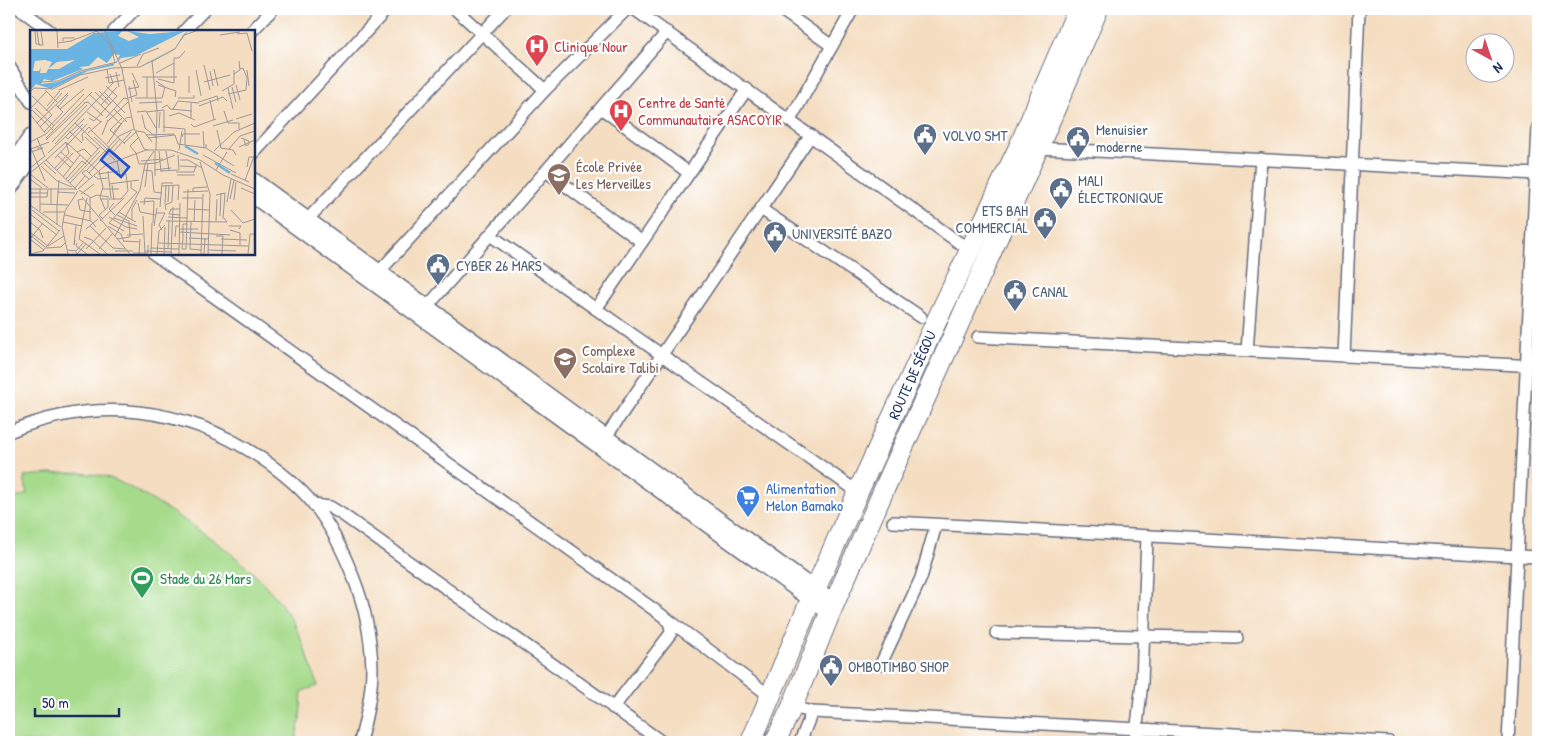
<svg xmlns="http://www.w3.org/2000/svg" width="1547" height="751" viewBox="0 0 1547 751" font-family="'Patrick Hand',sans-serif">
	<style>
		.green { fill: #a6db8b; stroke: #608574 }
		.lines { fill: none; stroke-linecap: round; stroke-linejoin: round }
		.minor-casing { stroke: #676c80; stroke-width: 14 }
		.tertiary-casing { stroke: #676c80; stroke-width: 18 }
		.trunk-casing { stroke: #676c80; stroke-width: 22 }
		.minor { stroke: #fff; stroke-width: 11 }
		.tertiary { stroke: #fff; stroke-width: 15 }
		.trunk { stroke: #fff; stroke-width: 20 }
		.labels { text-anchor: middle; dominant-baseline: central; stroke-width: 4.5; stroke-linejoin: round; paint-order: stroke }
		.health-label { font-size: 15px; fill: #be3a42; stroke: #fff; text-anchor: start }
		.service-label { font-size: 15px; fill: #4e5e75; stroke: #fff; text-anchor: start }
		.education-label { font-size: 15px; fill: #785e54; stroke: #fff; text-anchor: start }
		.street-label { font-size: 15px; fill: #1b2f5e; stroke: #fff }
		.shop-label { font-size: 15px; fill: #366cbe; stroke: #fff; text-anchor: start }
		.leisure-label { font-size: 15px; fill: #27864d; stroke: #fff; text-anchor: start }
		.inset-river { fill: none; stroke: #6ab4e3; stroke-width: 2.5 }
		.inset-road { fill: none; stroke: #9d9799; stroke-width: 1 }
		.view { fill: #1d4ed8; fill-opacity: 0.15; stroke: #1d4ed8; stroke-width: 2.5 }
		.inset-edge { fill: none; stroke: #1b2f5e; stroke-width: 2.5 }
	</style>
	<rect width="100%" height="100%" fill="#fff"/>
	<filter id="ink" filterUnits="userSpaceOnUse"><feTurbulence type="fractalNoise" baseFrequency=".02" numOctaves="2"/><feDisplacementMap in="SourceGraphic" scale="10" xChannelSelector="R" yChannelSelector="G"/><feConvolveMatrix kernelMatrix="1 2 1 2 8 2 1 2 1" color-interpolation-filters="sRGB"/></filter>
	<filter id="wash" filterUnits="userSpaceOnUse"><feTurbulence type="fractalNoise" baseFrequency=".0096" numOctaves="4" result="noise"/><feDisplacementMap in="SourceGraphic" scale="20" xChannelSelector="R" yChannelSelector="G"/><feGaussianBlur stdDeviation="1.12" result="paint"/><feColorMatrix in="noise" values="0 0 0 0 0 0 0 0 0 0 0 0 0 0 0 0 0 1.4 0 .05"/><feComposite in="paint" operator="in"/></filter>
	<g filter="url(#wash)">
		<rect width="100%" height="100%" fill="#f4ddc0"/>
		<path class="green" d="M64,473C75,473 88,473 99,475C117,478 141,494 157,503C204,532 262,570 291,619C303,640 310,664 318,686L302,691L300,720L295,742H9V500L27,494L24,476Z"/>
	</g>
	<g filter="url(#ink)">
		<g class="lines">
			<g class="minor-casing">
				<g id="minor">
					<path d="M20,9L50,31"/>
					<path d="M455,9L545,90"/>
					<path d="M634,9L958,242L971,248"/>
					<path d="M780,9L832,46"/>
					<path d="M114,31L135,9"/>
					<path d="M184,31L205,9"/>
					<path d="M252,31L273,9"/>
					<path d="M9,66L31,102"/>
					<path d="M601,108L689,173"/>
					<path d="M790,120L853,9"/>
					<path d="M1038,148L1538,174"/>
					<path d="M254,153L387,9"/>
					<path d="M546,171L642,242"/>
					<path d="M761,209L921,317"/>
					<path d="M307,220L505,9"/>
					<path d="M490,235L858,492"/>
					<path d="M154,254L663,616L670,624L671,633L613,708"/>
					<path d="M379,272L545,90L627,9"/>
					<path d="M427,307L667,32"/>
					<path d="M596,309L747,89"/>
					<path d="M978,337L1538,366"/>
					<path d="M1247,351L1261,159"/>
					<path d="M1344,356L1359,9"/>
					<path d="M9,432C95,396 184,406 261,458C280,471 300,487 315,506C332,528 344,553 354,579C365,607 371,638 372,668C372,693 366,718 360,742"/>
					<path d="M606,437L811,135"/>
					<path d="M314,505L330,507L343,515L662,742"/>
					<path d="M893,522L1538,557"/>
					<path d="M666,618L770,696"/>
					<path d="M996,633L1237,638"/>
					<path d="M881,664L921,578L936,525"/>
					<path d="M792,707L812,712L1389,742"/>
					<path d="M800,742L812,712"/>
					<path d="M1135,742L1142,683L1147,536"/>
					<path d="M1508,742L1538,127"/>
				</g>
			</g>
			<g class="tertiary-casing">
				<g id="tertiary">
					<path d="M9,169L31,137"/>
					<path d="M254,181L815,590L835,601"/>
					<path d="M9,189L31,158"/>
					<path d="M254,196L830,613"/>
				</g>
			</g>
			<g class="trunk-casing">
				<g id="trunk">
					<path d="M751,742L815,590L858,492L936,322L1019,147L1078,9"/>
					<path d="M775,742L792,707L830,613L886,485L1038,148L1098,9"/>
				</g>
			</g>
			<use href="#minor" class="minor"/>
			<use href="#tertiary" class="tertiary"/>
			<use href="#trunk" class="trunk"/>
		</g>
	</g>
	<defs>
		<g id="hospital-pin" transform="scale(1.25)"><path d="M0 17L-7.5 6A9.5 9.5 0 1 1 7.5 6Z" fill="#e0444e" stroke="#fff"/><path d="M-5-5h3v3.5h4V-5h3V5h-3V1.5h-4V5h-3Z" fill="#fff"/></g>
		<g id="civic-pin" transform="scale(1.25)"><path d="M0 17L-7.5 6A9.5 9.5 0 1 1 7.5 6Z" fill="#5c6f8a" stroke="#fff"/><path d="M-.6-6.5H3V-4.5H.6V-3L4-1V1h2V6H-6V1h2V-1L-.6-3ZM-1.2 2.5V6h2.4V2.5Z" fill="#fff"/></g>
		<g id="school-pin" transform="scale(1.25)"><path d="M0 17L-7.5 6A9.5 9.5 0 1 1 7.5 6Z" fill="#8d6e63" stroke="#fff"/><path d="M0-5L7-2L0 1L-7-2ZM-4 1L0 2.5L4 1V4Q0 6-4 4Z" fill="#fff"/></g>
		<g id="supermarket-pin" transform="scale(1.25)"><path d="M0 17L-7.5 6A9.5 9.5 0 1 1 7.5 6Z" fill="#3f7fe0" stroke="#fff"/><path d="M-6-5.5h2.5l.6 2H6L4.5 2H-2.5L-4.4-4H-6ZM-1.5 3.2a1.3 1.3 0 1 0 .1 0ZM3 3.2a1.3 1.3 0 1 0 .1 0Z" fill="#fff"/></g>
		<g id="stadium-pin" transform="scale(1.25)"><path d="M0 17L-7.5 6A9.5 9.5 0 1 1 7.5 6Z" fill="#2e9e5b" stroke="#fff"/><path d="M0-5a6.5 5 0 1 0 0 10a6.5 5 0 1 0 0-10ZM-3.5-1.8h7v3.6h-7Z" fill="#fff"/></g>
	</defs>
	<g fill-rule="evenodd">
		<use href="#hospital-pin" x="537" y="46"/>
		<use href="#hospital-pin" x="621" y="111"/>
		<use href="#civic-pin" x="925" y="135"/>
		<use href="#civic-pin" x="1078" y="138"/>
		<use href="#school-pin" x="559" y="175"/>
		<use href="#civic-pin" x="1061" y="189"/>
		<use href="#civic-pin" x="1045" y="219"/>
		<use href="#civic-pin" x="775" y="233"/>
		<use href="#civic-pin" x="438" y="265"/>
		<use href="#civic-pin" x="1015" y="291"/>
		<use href="#school-pin" x="565" y="359"/>
		<use href="#supermarket-pin" x="748" y="497"/>
		<use href="#stadium-pin" x="142" y="578"/>
		<use href="#civic-pin" x="831" y="666"/>
	</g>
	<g class="labels">
		<g class="health-label">
			<text x="554" y="46">Clinique Nour</text>
			<text x="638" y="102">Centre de Santé<tspan x="638" dy="17">Communautaire ASACOYIR</tspan></text>
		</g>
		<g class="service-label">
			<text x="1096" y="129">Menuisier<tspan x="1096" dy="17">moderne</tspan></text>
			<text x="942" y="135">VOLVO SMT</text>
			<text x="1078" y="180">MALI<tspan x="1078" dy="17">ÉLECTRONIQUE</tspan></text>
			<text x="1028" y="210" text-anchor="end">ETS BAH<tspan x="1028" dy="17">COMMERCIAL</tspan></text>
			<text x="792" y="233">UNIVERSITÉ BAZO</text>
			<text x="456" y="265">CYBER 26 MARS</text>
			<text x="1032" y="291">CANAL</text>
			<text x="848" y="666">OMBOTIMBO SHOP</text>
		</g>
		<g class="education-label">
			<text x="576" y="166">École Privée<tspan x="576" dy="17">Les Merveilles</tspan></text>
			<text x="582" y="350">Complexe<tspan x="582" dy="17">Scolaire Talibi</tspan></text>
		</g>
		<g class="street-label">
			<text transform="translate(912 375) rotate(-66)">ROUTE DE SÉGOU</text>
		</g>
		<g class="shop-label">
			<text x="766" y="488">Alimentation<tspan x="766" dy="17">Melon Bamako</tspan></text>
		</g>
		<g class="leisure-label">
			<text x="160" y="578">Stade du 26 Mars</text>
		</g>
	</g>
	<g transform="translate(30 30)">
		<rect width="225" height="225" fill="#f4ddc0"/>
		<path d="M92,1L88,6L99,11L109,7L97,1L120,4L155,1L105,26L91,28L86,33L90,25L84,24L77,33L68,27L59,36L49,37L53,39L22,51L14,49L11,54L28,52L50,42L85,33L83,36H111L145,18L154,4L158,1L144,19L112,36H81L58,41L21,59L6,54L0,61V19H37L64,3ZM15,30L22,32L16,43H10L11,37L9,41H3L5,31ZM45,30L29,39H18L27,32Z" fill="#6ab4e3" fill-rule="evenodd"/>
		<path class="inset-river" d="M155,116L168,124M185,133L200,143"/>
		<path class="inset-road" d="M5,1L6,14H10M7,1L9,15H13L11,1M27,1L28,18M67,1L80,15L85,32M75,1L93,41M207,4L217,3L222,21M190,5L210,2M33,11V8H45M41,11L67,1M27,13L42,11M122,31L127,81L126,120M121,32L145,19L154,5L166,1M90,33L111,24M174,35L180,60M107,36L113,24L129,18M77,39L79,53L94,50M184,39L188,56M92,40L104,98L114,119L118,120M166,40L171,66M217,40L219,56M180,41L183,56M86,42L89,57M126,43L144,33M204,44L210,40L209,31M112,47H147M117,47V68M75,48L90,45M128,49L144,53V28H149L155,21M126,51L135,57L132,68M10,52L28,51L50,41L87,32M174,52L200,45M128,55L146,61L145,67M206,55L210,70M99,56L102,72M202,57L206,72M198,58L203,79M98,59L109,57L102,43M15,60L27,72M29,60L58,47M69,61L81,73M192,61L204,54V40M0,62L4,58L23,59L50,45L83,38L110,37L124,30M65,62L79,75M74,62L95,83M159,63V46M59,64L91,94M198,64L216,60L217,48L213,38L210,39M2,66L22,85L10,97M98,68L107,65L103,50M105,68H132M148,68H164V65M180,70L184,90M169,72L187,66L188,71M54,73L58,72L73,86M109,73L132,72M71,75L87,57M17,76L30,61M169,76L193,67L197,71M28,77L38,65M5,78L24,96M132,78L137,75L140,79L162,81M0,79L17,61M30,79L54,59M84,79L97,92M143,79L148,71L169,73M16,81L32,63M194,81L198,93H209V99M0,82L2,80L23,100M57,82L71,92M107,82L116,81L126,98M116,82L134,80V102M0,84L15,103M112,85L115,98L127,108M139,86L149,83L165,90M93,87L80,100L95,114M59,88L64,91L87,66L76,56M76,88L94,68L98,69M161,88V73M206,89L222,84M78,91L98,72M7,93L38,63M45,93L85,130M161,94L164,97L186,89M183,96L203,90M133,97L155,99V115M129,98L130,82M61,100L92,130M187,100L191,118L203,120L206,125M39,101L52,113M106,101L114,102L122,112M173,101L174,117M14,102L33,82L26,75M58,103L72,91M83,103L96,88L101,87M16,104L54,64M72,105L78,90M116,105L144,104M145,105L148,114L176,118M36,107L38,109L53,94M55,107L68,119M64,107L88,129M152,107L153,104H170M7,108L15,127M16,108L62,62M118,108L145,105M211,108L219,111V114L216,116L214,110M16,110L55,73M53,111L52,104L59,97L61,99M0,112L16,104M22,112L57,75M94,113L106,102M25,114L83,53L80,44M77,114L92,93M176,114V118L204,136M0,116L15,151M209,117L225,110M1,119L19,112M199,119L210,106L225,101M149,120L152,101M84,121L101,102M125,121V146M129,121L131,142M136,121L139,140M184,121L204,102L225,93M1,122L13,118H7M31,122L43,133M47,122L54,119L61,126M18,123L54,89M106,123L109,134H112L126,133L145,125M106,123L100,116L108,108M27,125L41,138M148,125L149,140M173,125L206,143M25,128L57,94M16,130L36,112L68,141M150,130H158L172,138M111,131L133,129M170,132L180,164L178,224M14,133L26,144M11,136L27,151L42,157M150,136L167,137M217,137L219,127H225M0,138L15,126M25,138L39,123L36,113M27,140L43,123M114,140L122,141L124,162L132,163M124,140L141,138M186,140L197,122M56,141L89,106L104,99M69,141L73,157L70,167L75,179M78,141L81,168M131,141L148,140M146,142H164L166,135M0,143L16,130L47,160M59,143L90,109M0,144L18,158M68,144L89,141M201,144L219,152M147,145H165M64,146L68,149L78,148M33,147L50,125M0,149L12,158M36,149L52,131L56,134M59,149L52,143L56,140L62,146M215,150L225,124M38,151L70,117M40,153L70,121M79,154L109,150M82,155L84,170M132,156L149,155L148,170M115,157L118,133M21,158V174M45,158L55,146M211,158L225,164M0,159H17M18,159H46M48,159L76,135L116,120H141L170,130L193,145L225,159M72,159H89M49,160L60,167V191M27,162L45,163M153,162L178,161M163,162V158L177,157M0,163H17M51,164L64,154M186,165L195,163L193,189M0,167H17L18,159M52,167L100,224M60,168L67,165L79,167M152,168H172M53,169L48,170L50,180L61,182M70,169H91L98,161L96,144L90,145L87,131M200,169L204,150M204,170L206,152M110,172L124,171L123,193M138,172L139,156M197,172L201,149M84,173L79,179L86,186M108,173L110,182L126,185M10,174L38,175M135,174L136,155M0,175L31,197M27,175L29,150M27,175V195M114,175L115,168L131,169M130,177L132,153H143M158,179L179,180M2,180L29,201M136,180L135,175L142,172L143,155M201,180L213,193L225,189M10,181V159M13,182H34M89,182L102,190M126,183H135L129,195L132,200M0,184L27,205M35,185L61,191L66,197M150,185L139,184L141,179H150M113,186L115,224M190,186L191,163M79,187L96,197L107,199M138,187L157,188M84,188L107,196M73,189L69,185L78,177V170M70,191L94,168M136,191L197,192L194,188M161,191L160,219L171,220M164,191L165,170M186,191L187,169M0,192L10,200L13,208M33,192L52,196M106,192L102,190V179L107,170M60,196L83,218L95,219M78,196L91,204L94,212M124,196L127,178M199,196H211L209,199M56,199L68,189M149,199H168M200,200L210,203V215M94,201L79,193L107,162L101,158V152M0,202L18,216L34,206M149,202L200,205M0,205L15,217M97,205L113,204M85,206L110,160L115,134L124,121M186,206H193L192,224M54,207L62,210L77,224M145,207L146,196H150M153,208L152,219H156L158,159M153,208V194H157M159,208L178,209M0,209L13,193M0,209L14,220M49,209L57,168M49,209L70,224M87,209L100,207L99,191L87,185M191,209L217,210M45,210L44,215L46,195M93,211L110,212M47,213L46,216L57,224M129,213L218,216M16,218L31,217L35,213M121,218L149,219M56,219L76,198M69,219L82,204M138,219L139,190M38,220L46,221L53,213M178,220L206,221M85,221H103M115,221L141,222M46,222L47,224L56,214M103,223H118V215M0,224L13,221L30,200M38,224L32,197L35,181L48,161M109,224L110,209M121,224L122,193M127,224L129,201L135,195M134,224L135,197M141,224L143,177M149,224L150,173M171,224L173,164M174,224L175,208M218,224L220,204H225"/>
		<path class="view" d="M79,120L99,137L91,147L71,130Z"/>
		<rect width="225" height="225" class="inset-edge"/>
	</g>
	<rect width="1547" height="751" fill="none" stroke="#fff" stroke-width="30"/>
	<g transform="translate(1490 58) rotate(140)"><circle r="24" fill="#ffffff" stroke="#a4acbf"/>
	<path d="M0-4L9 19L0 12L-9 19Z" fill="#d1495b"/>
	<text y="-8" font-size="14" font-weight="bold" text-anchor="middle" fill="#1b2f5e">N</text>
	</g>
	<path d="M35 708v8h84v-8" fill="none" stroke="#1b2f5e" stroke-width="2.5"/>
	<text x="42" y="708" font-size="15" fill="#1b2f5e" stroke="#ffffff" stroke-width="4" paint-order="stroke">50 m</text>
</svg>
